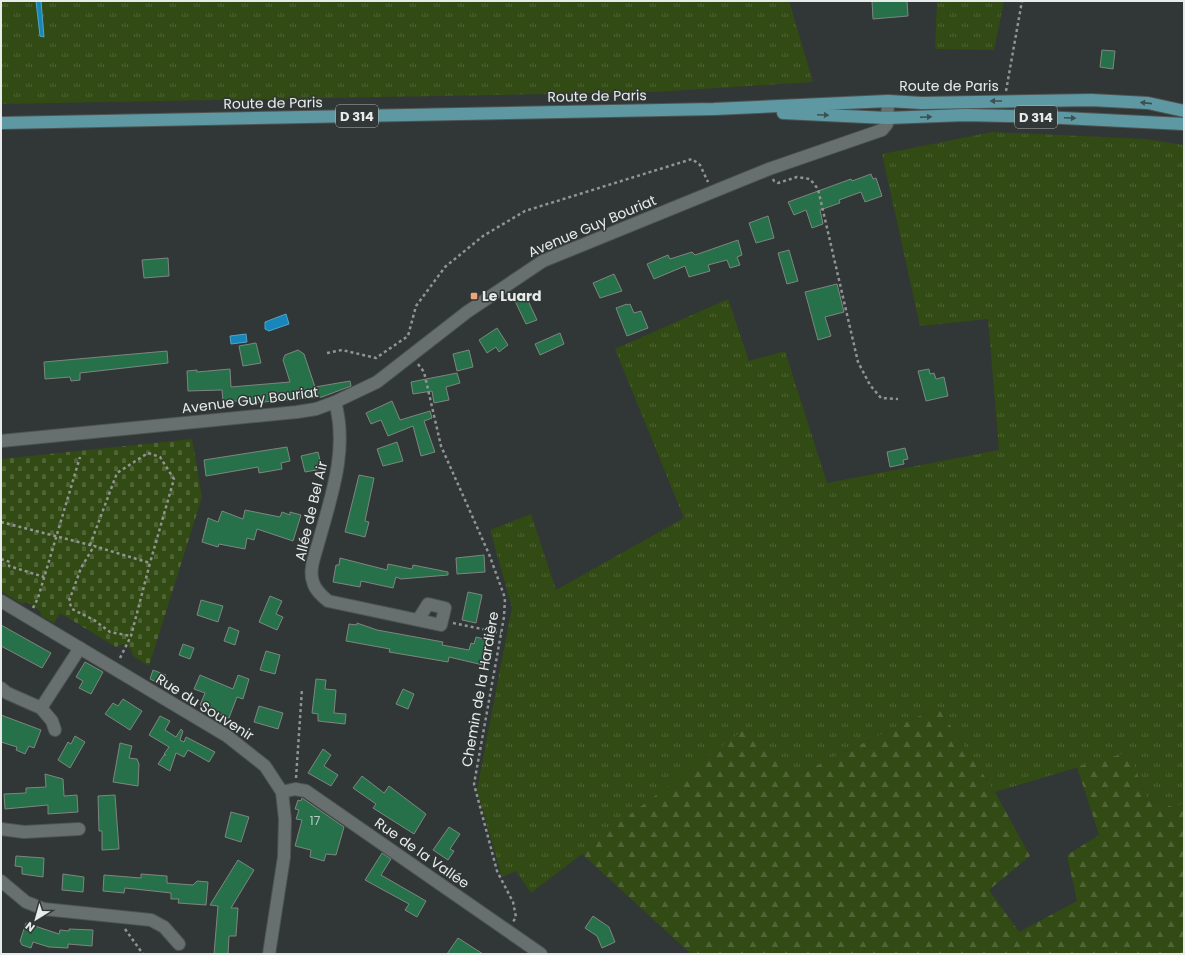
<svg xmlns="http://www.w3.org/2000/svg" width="1185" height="955" viewBox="0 0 1185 955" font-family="Poppins,sans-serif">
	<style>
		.grass { fill: url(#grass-tufts) }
		.forest { fill: url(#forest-firs) }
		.cemetery { fill: url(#cemetery-stones) }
		.water { fill: #1786ba; stroke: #55a4c8 }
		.building { fill: #27714a; stroke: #7f8581 }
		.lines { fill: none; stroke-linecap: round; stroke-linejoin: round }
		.street-casing { stroke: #4e5453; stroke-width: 14 }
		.secondary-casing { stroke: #4e5453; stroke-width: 14 }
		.primary-casing { stroke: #4e5453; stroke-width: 14 }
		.path { stroke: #909594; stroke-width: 2.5; stroke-dasharray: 3 3; stroke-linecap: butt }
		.street { stroke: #68706f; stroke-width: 12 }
		.secondary { stroke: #68706f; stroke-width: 12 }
		.primary { stroke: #5e99a3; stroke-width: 12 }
		.oneway { fill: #3c5051 }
		.poi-dot { fill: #efa377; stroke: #313736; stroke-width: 1.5 }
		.labels { text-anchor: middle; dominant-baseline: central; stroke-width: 3; stroke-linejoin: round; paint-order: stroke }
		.number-label { font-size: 12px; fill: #b7ccc2 }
		.shield { fill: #313736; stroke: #b0b5b4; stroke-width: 1 }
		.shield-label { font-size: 13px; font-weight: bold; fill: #e7ebea }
		.street-label { font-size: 14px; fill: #e7ebea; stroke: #313736 }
		.poi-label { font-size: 14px; font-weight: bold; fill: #e7ebea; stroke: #313736; text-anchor: start }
	</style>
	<defs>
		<pattern id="grass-tufts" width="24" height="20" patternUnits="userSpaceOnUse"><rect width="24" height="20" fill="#324a13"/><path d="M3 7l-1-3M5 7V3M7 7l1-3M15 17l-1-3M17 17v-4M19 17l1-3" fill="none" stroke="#506436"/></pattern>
		<pattern id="forest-firs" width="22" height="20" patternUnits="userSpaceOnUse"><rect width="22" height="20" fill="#324a13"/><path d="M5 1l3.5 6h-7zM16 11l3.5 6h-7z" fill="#506436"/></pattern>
		<pattern id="cemetery-stones" width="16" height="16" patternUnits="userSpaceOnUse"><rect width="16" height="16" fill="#324a13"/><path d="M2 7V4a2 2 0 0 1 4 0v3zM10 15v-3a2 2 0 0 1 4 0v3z" fill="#506436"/></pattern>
	</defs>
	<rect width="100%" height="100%" fill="#313736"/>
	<g class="grass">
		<path d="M1,1H789L813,82L656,92L1,104Z"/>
		<path d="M937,1H1004L994,50L935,49Z"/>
		<path d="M992,132L1145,139L1184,145V804L1173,807L1147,799L1129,752L995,792L938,707L793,777L589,845L582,854L531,893L516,871L502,877L477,790L512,607L490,530L531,514L556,590L684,518L615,349L728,299L749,361L785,351L827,483L999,450L988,319L920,326L882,154Z"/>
	</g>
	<path class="forest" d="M938,707L995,792L1030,856L989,890L1019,932L1077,901L1067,855L1099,835L1077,767L1129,752L1147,799L1173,807L1184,804V954H691L582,854L589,845L746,728L793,777Z"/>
	<path class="cemetery" d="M192,439L202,497L149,666L133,656L131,649L123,644L116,647L60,613L54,623L41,616L40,611L27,602L22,604L1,591V459Z"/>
	<g class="water">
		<path d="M36,1H41L44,37L40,36Z"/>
		<path d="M286,314L289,324L269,331L265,329V322Z"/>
		<path d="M246,334L247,342L231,344L230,336Z"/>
	</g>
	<g class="building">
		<path d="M872,1H907L908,16L873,19Z"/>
		<path d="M1102,50L1115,51L1113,69L1100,67Z"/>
		<path d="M871,174L873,179L876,178L882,196L865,202L861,192L839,200L840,203L820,210L823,224L812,228L806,210L794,215L788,202L851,179L852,181Z"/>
		<path d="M768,216L774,238L756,243L749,223Z"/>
		<path d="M738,240L742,255L737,257L740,265L730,268L727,260L708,265L710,271L689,277L685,266L654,279L647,264L668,255L670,259L692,252L695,255Z"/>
		<path d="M789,250L798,281L787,284L778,253Z"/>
		<path d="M168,258L169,276L144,278L142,260Z"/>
		<path d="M614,274L622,291L600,298L593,283Z"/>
		<path d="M837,284L844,312L825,317L831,336L818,340L805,292Z"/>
		<path d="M525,294L537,320L526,324L515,301Z"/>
		<path d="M627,304L628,305L630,304L634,313L641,311L648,328L627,336L616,308Z"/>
		<path d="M497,328L508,345L499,352L496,347L487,353L479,340Z"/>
		<path d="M560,333L564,344L540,355L535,344Z"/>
		<path d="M256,343L261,363L243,366L239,346Z"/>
		<path d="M298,350L304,354L315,387L350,381L351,386L322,397L251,403L250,400L223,402L222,390L188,391L187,371L197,370V372L230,369L231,387L290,382L283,360L285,355Z"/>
		<path d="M469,350L473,367L457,371L453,354Z"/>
		<path d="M167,351L168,363L80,373V380L71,381L70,377L45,379L44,362Z"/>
		<path d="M929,369L930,374L934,373L936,379L944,377L948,396L926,401L918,371Z"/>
		<path d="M457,373L460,383L446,387L449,400L434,403L432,391L413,394L411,382Z"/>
		<path d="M392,401L400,420L430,411L432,418L424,421L435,452L421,456L413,426L388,436L381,420L371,424L366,413Z"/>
		<path d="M397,442L403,461L383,466L377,449Z"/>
		<path d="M287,447L290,461L281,463L282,469L259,473L258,467L206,476L204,460Z"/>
		<path d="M905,448L908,459L903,460L904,464L890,467L887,452Z"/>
		<path d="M318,452L322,469L305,472L301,456Z"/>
		<path d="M359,475L374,478L365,521L369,522L365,537L345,532Z"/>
		<path d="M245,510L280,517L282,512L290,515V512L301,515L293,541L257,529L254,540L247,538L245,549L219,544L218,547L202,542L208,518L218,522L222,511L243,519Z"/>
		<path d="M484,555L485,572L457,574L456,558Z"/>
		<path d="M340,558L387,570L388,564L412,569L413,565L448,572V575L401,579L396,577L393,588L361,581L360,587L333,582L336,565H339Z"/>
		<path d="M468,592L482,595L476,623L462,620Z"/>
		<path d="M270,596L282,601L276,614L283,617L277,630L259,622Z"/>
		<path d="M201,600L223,606L218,622L197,615Z"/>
		<path d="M357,623L377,630L443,642L442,645L469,650L471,643L474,644L476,637L488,640L483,665L449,657L448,662L419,657L389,652L390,649L346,641L349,624L357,625Z"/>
		<path d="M1,625L51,653L42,668L1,646Z"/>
		<path d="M229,627L239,631L235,645L224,641Z"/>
		<path d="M183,644L194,648L190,659L179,655Z"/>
		<path d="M266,651L280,655L275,674L260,670Z"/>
		<path d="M85,662L103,672L91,694L79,688L83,681L76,677Z"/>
		<path d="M153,670L166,675L160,684L150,679Z"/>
		<path d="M200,675L233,689L238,675L249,679L243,699L237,697L229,718L200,705L205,693L194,689Z"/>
		<path d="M316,679L326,680L325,689L336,690L334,713L346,714L345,724L318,721V714L312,713Z"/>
		<path d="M403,689L414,694L408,709L396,704Z"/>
		<path d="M123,699L142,711L130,730L105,714L113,703L118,706Z"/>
		<path d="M259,706L283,713L278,729L254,722Z"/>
		<path d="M1,715L41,730L34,748L29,746L25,754L16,750L17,747L1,742Z"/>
		<path d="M160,716L170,721L165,730L176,737L181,729L183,731L180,740L184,742L186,737L215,752L209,762L188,750L184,757L176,753L170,771L158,764L164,755H166L164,754L169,747L149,735Z"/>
		<path d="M75,736L85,742L70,768L58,760L68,742L71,744Z"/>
		<path d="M120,743L132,746L129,758L137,759L139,764L138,786L113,782Z"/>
		<path d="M323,749L331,755L324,766L338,775L331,786L308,773Z"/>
		<path d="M45,774L63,779L64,796L77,795L78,812L48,814V805L5,809L4,794L26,793V788L46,787Z"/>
		<path d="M362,776L384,793L389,786L426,814L414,834L373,808L376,804L353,788Z"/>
		<path d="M115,795L119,849L102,850V831H99L98,796Z"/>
		<path d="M302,798L344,827L336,855L326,854L324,861L310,857L311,850L295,846L302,820L296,819L299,810L295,809L298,800L301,801Z"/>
		<path d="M231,812L249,817L241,842L225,837Z"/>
		<path d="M449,827L460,834L450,849L454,851L448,860L433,850Z"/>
		<path d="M382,853L391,859L381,875L426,901L417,917L405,910L409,904L365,880Z"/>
		<path d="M16,856L44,858L43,877L22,874V867L15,866Z"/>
		<path d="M238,860L254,870L231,908H238L236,936H229L228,954H214L218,906L210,905Z"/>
		<path d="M63,874L84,877L83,892L62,890Z"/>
		<path d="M141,874L167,876V883L193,885L197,881L208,882L206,905L178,903L179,899H171V893L153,891L125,888L124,893L103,891L104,875L141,878Z"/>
		<path d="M593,916L609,927L615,942L602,948L597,936L585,928Z"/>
		<path d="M26,923L59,934L60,930L69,931V929L93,930L92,946L68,944V948L49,947L33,942L31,948L22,945L20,941Z"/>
		<path d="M458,938L469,945L483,954H447Z"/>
	</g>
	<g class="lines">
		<g class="street-casing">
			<g id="street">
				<path d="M335,402C348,448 332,494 320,537C317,550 308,569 313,582C315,590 322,596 328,601L441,625L445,608L428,604L418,620"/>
				<path d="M1,441L297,412L316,409L335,402L377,382L467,312L543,261L769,169L882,130L887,124L888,101"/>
				<path d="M1,688L7,693L41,708"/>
				<path d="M55,730L52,721L41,708L80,648"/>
				<path d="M282,792L295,789L306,791L541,954"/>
				<path d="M1,829L24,832L79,829"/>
				<path d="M1,881L26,902L44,909L151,920L164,927L179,944"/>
			</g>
		</g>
		<g class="secondary-casing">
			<path id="secondary" d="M1,601L227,736L265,766L282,792L285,819L284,857L269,954"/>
		</g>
		<g class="primary-casing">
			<g id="primary">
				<path d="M783,113L887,118L965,115L1043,117L1184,124"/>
				<path d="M1,123L714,109L888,101L922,103L1091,100L1148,103L1184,111"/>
			</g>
		</g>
		<g class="path">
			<path d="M1006,91L1022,1"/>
			<path d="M773,179L774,181L778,183L797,177L810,179L818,189L858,362L870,385L881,398L898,399"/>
			<path d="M327,353L342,350L376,358L408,336L416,306L445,267L483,236L525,211L692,159L700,165L708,182"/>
			<path d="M418,364L424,372L441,446L489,554L505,598L504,617L474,784L497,871L513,902L516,917L513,922"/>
			<path d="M1,522L94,546"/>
			<path d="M90,545L117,473L148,453L160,457L174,479L150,563"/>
			<path d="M1,559L10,562L9,566L44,577"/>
			<path d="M33,608L38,598L80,457"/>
			<path d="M453,623L501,633"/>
			<path d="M120,658L131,636L150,563L94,546L81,568L69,601L72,609L94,620L110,632L131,636"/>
			<path d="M296,778L302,689"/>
			<path d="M125,929L143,954"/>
		</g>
		<use href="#street" class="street"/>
		<use href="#secondary" class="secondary"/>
		<use href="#primary" class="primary"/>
	</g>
	<defs><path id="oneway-solid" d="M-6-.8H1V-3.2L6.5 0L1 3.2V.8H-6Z"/></defs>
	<g class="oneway">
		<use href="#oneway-solid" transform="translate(996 101) rotate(180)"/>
		<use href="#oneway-solid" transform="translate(1146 103) rotate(-174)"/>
		<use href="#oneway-solid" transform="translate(823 115) rotate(3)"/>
		<use href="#oneway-solid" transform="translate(926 117) rotate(-2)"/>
		<use href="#oneway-solid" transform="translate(1070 118) rotate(3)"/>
	</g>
	<rect class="poi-dot" x="470" y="292" width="8" height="8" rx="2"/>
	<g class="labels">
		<g class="number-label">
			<text x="315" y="820">17</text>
		</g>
		<g class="shield">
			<rect x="336" y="105" width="42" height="22" rx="3"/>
			<rect x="1015" y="106" width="42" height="22" rx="3"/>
		</g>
		<g class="shield-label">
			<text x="357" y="116">D 314</text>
			<text x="1036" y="117">D 314</text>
		</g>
		<g class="street-label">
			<text x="949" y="86">Route de Paris</text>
			<text transform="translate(597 96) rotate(-1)">Route de Paris</text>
			<text transform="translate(273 103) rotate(-1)">Route de Paris</text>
			<text transform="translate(592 226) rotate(-23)">Avenue Guy Bouriat</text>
			<text transform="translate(250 400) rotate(-7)">Avenue Guy Bouriat</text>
			<text transform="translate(311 511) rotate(-77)">Allée de Bel Air</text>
			<text transform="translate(480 689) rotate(-80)">Chemin de la Hardière</text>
			<text transform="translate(205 707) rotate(32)">Rue du Souvenir</text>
			<text transform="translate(422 853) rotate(35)">Rue de la Vallée</text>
		</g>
		<g class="poi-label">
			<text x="482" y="296">Le Luard</text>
		</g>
	</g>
	<rect width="1185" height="955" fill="none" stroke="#e7ebea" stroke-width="4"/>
	<g transform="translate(36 919) rotate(217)" stroke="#313736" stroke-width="3" paint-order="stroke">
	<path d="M0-3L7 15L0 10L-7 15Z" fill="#e7ebea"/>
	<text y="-6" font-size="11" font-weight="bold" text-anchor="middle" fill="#e7ebea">N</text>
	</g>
</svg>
